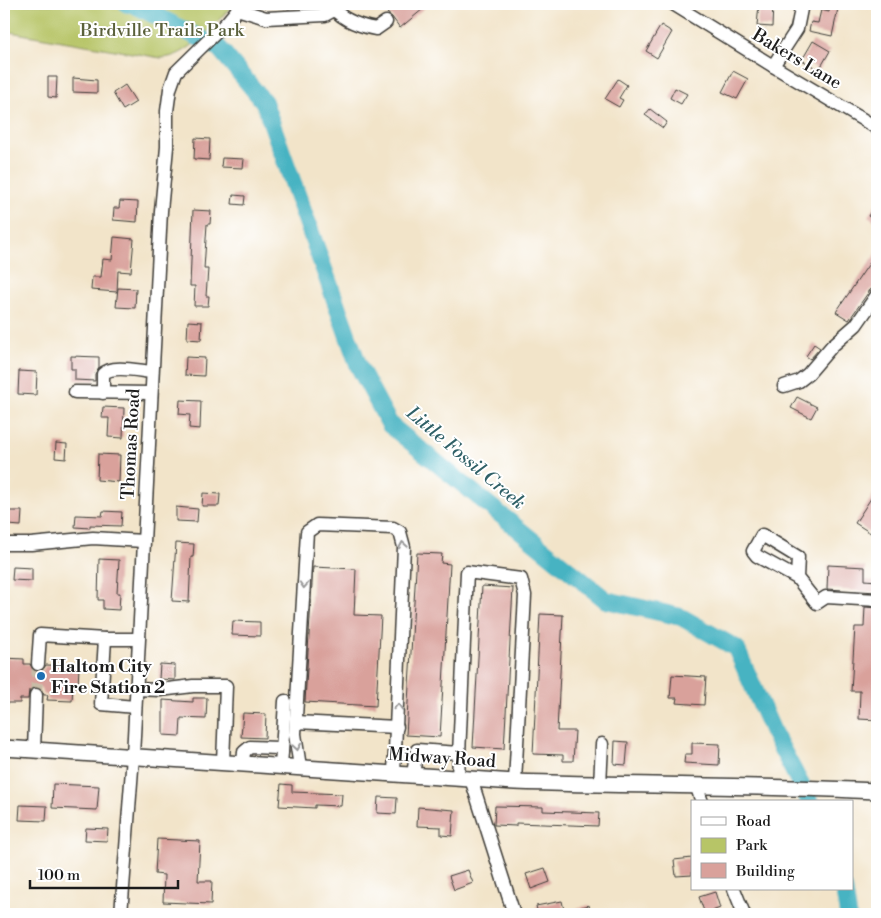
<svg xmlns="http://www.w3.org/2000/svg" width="881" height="918" viewBox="0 0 881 918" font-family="'Libre Bodoni',serif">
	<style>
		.green { fill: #b7c567; stroke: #6a7042 }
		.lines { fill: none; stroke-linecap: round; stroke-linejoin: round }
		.river { stroke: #46b3c2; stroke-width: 18 }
		.building { fill: #d9a19b }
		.minor-tunnel { stroke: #c7bca6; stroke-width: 12; stroke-dasharray: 12 6; stroke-linecap: butt }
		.minor-casing { stroke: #3c3a36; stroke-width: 15 }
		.major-casing { stroke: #3c3a36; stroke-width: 18 }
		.minor { stroke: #fff; stroke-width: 12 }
		.major { stroke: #fff; stroke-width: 15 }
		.oneway { stroke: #999 }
		.poi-dot { fill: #1f6fb2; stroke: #fff; stroke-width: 2 }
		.labels { text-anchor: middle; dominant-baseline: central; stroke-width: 4; stroke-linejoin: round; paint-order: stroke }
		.park-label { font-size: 18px; fill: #5a603a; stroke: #fff }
		.street-label { font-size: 18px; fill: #1c1c1c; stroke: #fff }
		.poi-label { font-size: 18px; font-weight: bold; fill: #1c1c1c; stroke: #fff; text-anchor: start }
		.water-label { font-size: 19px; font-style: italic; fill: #2f6067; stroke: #fff }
	</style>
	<rect width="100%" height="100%" fill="#fff"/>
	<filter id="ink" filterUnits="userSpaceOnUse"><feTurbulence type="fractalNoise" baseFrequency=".02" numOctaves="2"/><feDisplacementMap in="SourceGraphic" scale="10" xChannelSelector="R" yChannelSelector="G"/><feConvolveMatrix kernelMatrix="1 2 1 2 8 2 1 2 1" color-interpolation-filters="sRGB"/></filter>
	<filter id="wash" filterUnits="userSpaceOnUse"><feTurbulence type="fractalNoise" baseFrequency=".0096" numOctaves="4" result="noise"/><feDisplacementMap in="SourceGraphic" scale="20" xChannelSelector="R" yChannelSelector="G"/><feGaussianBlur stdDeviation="1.12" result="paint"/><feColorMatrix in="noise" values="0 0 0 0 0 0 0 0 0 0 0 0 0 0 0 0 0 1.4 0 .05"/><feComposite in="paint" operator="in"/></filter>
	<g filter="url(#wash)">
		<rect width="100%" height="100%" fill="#f2e4c9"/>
		<path class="green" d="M4,4H234C216,22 189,58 161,58L4,31Z"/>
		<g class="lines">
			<g class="river">
				<path d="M127,4H133L219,48L264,102L359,367L390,425L606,600L681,617L736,648L773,732L810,802"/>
				<path d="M844,889L848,914"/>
			</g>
		</g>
		<g id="blocks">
			<g class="building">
				<path d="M398,4H429L400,28L392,17L387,13Z"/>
				<path d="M759,4H773L772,27L757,26Z"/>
				<path d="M830,4H839L832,36L809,31L811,22L818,23L821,10L829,12Z"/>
				<path d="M661,25L672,32L657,58L646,51Z"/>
				<path d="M813,41L830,51L819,70L802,60Z"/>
				<path d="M733,71L748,79L737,99L722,92Z"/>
				<path d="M48,77H57L56,98L48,97Z"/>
				<path d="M73,78L97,80V93L73,92Z"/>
				<path d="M618,79L627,85L619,98L623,100L619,107L605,99Z"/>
				<path d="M125,85L136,102L123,110L113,93Z"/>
				<path d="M675,88L687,94L681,104L670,98Z"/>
				<path d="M650,109L667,122L663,128L645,115Z"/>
				<path d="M195,138L210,139L209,160L194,159Z"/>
				<path d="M222,158L244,159L243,168L221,167Z"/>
				<path d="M233,195L245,196L244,205L232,204Z"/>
				<path d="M120,201L138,202L137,222L113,220L114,208H119Z"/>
				<path d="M877,202V222L868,216Z"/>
				<path d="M193,210L211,211L210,224H207L204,269H208L206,296H209L208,306H194L195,286H190Z"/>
				<path d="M114,237L134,239L131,272L118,271L117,292L91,290L92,277H101L103,259L112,260Z"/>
				<path d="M877,252V286L870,290L849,320L836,312Z"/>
				<path d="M118,288L136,289L135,308L116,307Z"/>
				<path d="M188,321L202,322L201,340L187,339Z"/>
				<path d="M814,344L820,348L810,359L806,356Z"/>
				<path d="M71,356L99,357V367L95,374V381L75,380V369H71Z"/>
				<path d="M186,357L205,358L204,376L185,375Z"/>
				<path d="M19,371L37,372L36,395L18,394Z"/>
				<path d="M797,397L817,407L811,418L791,408Z"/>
				<path d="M180,400L201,401L200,429L189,428L190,415L179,414Z"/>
				<path d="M103,407L124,408L123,438L108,437L109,418H102Z"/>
				<path d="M56,443L67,444L66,459L55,458Z"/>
				<path d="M98,454L120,455L119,482L97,480Z"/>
				<path d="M877,489V537L855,523Z"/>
				<path d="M203,493L220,494L219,506H202Z"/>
				<path d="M176,507L198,509L197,522L176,521Z"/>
				<path d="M9,511H22L21,526L8,525Z"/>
				<path d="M103,511L122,512L121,526L90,525V528L75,527L76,515L102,516Z"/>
				<path d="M176,543L194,544L193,557H191L189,602L172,601Z"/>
				<path d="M417,553L442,554L441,563L450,564L440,737L406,735Z"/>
				<path d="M99,559L119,560L117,593H120L119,610L103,609V600H98Z"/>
				<path d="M828,565L865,567V580L877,581V592L827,589Z"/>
				<path d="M13,567L32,568V581L12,580Z"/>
				<path d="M313,567L356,569L354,615L381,616L376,706L305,702Z"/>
				<path d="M482,586L513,588L504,749L473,747Z"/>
				<path d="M865,607L877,608V720L859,719L860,691H851L855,627H864Z"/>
				<path d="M540,614L563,615L557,731H575L573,761H563V755L533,754Z"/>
				<path d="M233,621L260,622V636L232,635Z"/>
				<path d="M4,658L24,659V664H30L33,670L37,672L42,671L46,665L79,666L78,687L73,686L72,701L47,700L48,695H44L41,688L36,687L29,690L28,699H20V703H4Z"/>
				<path d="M160,664L175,665V680L159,679Z"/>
				<path d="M672,675L706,677L704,705L676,703L677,698H670Z"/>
				<path d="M193,698H207L206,719L181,718L180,736L163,735V700L193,702Z"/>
				<path d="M243,713L266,714L265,738L241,737Z"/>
				<path d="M615,741L628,742L626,765L614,764Z"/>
				<path d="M692,743L720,744L719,765L684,763L685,754H692Z"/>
				<path d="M53,784L99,786L97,810L52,808Z"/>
				<path d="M281,784L292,785V792L342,794L341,806L315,805V808L279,806Z"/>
				<path d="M378,797L397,798L396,814L377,813Z"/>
				<path d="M20,805L47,806L46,821L19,820Z"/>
				<path d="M495,806L543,807V811L599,813L598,826L516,823V826L494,825Z"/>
				<path d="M418,807L454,810L452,836L441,835V827L417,826Z"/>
				<path d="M86,828L108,829L107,841L85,840Z"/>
				<path d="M157,839L200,841L198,881H212L211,904L163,902L164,875L155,874Z"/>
				<path d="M692,858V875L676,876L674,860Z"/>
				<path d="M545,868L550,882L531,889L526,874Z"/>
				<path d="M468,870L473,883L454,890L449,876Z"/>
				<path d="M715,892L720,908L712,911L713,914H705L699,897Z"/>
				<path d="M562,901L565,914H538L536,906Z"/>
				<path d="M589,905L591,914H566L565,912Z"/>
			</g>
		</g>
	</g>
	<g filter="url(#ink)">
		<use href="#blocks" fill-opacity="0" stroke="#3c3a36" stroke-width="1"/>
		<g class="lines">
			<path class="minor-tunnel" d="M36,695L38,664"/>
			<g class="minor-casing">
				<g id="minor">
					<path d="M330,4C340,19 359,26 376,29L386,22"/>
					<path d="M673,4L773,66L877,128"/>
					<path d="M237,9L266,18L325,15L334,10"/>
					<path d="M773,66L797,29L802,4"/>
					<path d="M784,386L799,381L808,374L832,346L856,325L877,295"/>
					<path d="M75,392L151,393"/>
					<path d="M103,393V374C112,364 139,371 152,372"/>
					<path d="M4,544H31L93,538L143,541"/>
					<path d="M797,578L798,557L762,535L753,551L757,556L797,578L817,603L826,597L877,600"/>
					<path d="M38,664L40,635L105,639"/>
					<path d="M136,689L160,690L193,686H226L223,762"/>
					<path d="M135,707L101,704L105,639H138"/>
					<path d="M296,722L397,727"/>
					<path d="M34,750L36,695"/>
					<path d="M282,752L285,701"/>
					<path d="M243,763L244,752L250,747L278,748L282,752L281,765"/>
					<path d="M300,767L295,734L307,532L317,525L393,528L400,532L404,547L394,773"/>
					<path d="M413,774L417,750L459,753"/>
					<path d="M458,778L467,572L521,579L525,595L515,782"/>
					<path d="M471,779L514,914"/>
					<path d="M600,785L602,744"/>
					<path d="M696,785L702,802"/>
					<path d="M734,889L744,914"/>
					<path d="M121,914L133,756L161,211L167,147V111L170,89L176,72L227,22L242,4"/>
				</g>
			</g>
			<g class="major-casing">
				<path id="major" d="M4,748L515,782C636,786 756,785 877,791"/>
			</g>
			<use href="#minor" class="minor"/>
			<use href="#major" class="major"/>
		</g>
		<defs><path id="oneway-chevron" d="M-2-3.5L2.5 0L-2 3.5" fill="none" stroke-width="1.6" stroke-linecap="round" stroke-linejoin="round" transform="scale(1.25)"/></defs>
		<g class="oneway">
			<use href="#oneway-chevron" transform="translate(403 545) rotate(-100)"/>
			<use href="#oneway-chevron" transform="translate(304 585) rotate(93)"/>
			<use href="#oneway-chevron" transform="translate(398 707) rotate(-87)"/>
			<use href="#oneway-chevron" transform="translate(297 747) rotate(81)"/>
		</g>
	</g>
	<circle class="poi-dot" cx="41" cy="676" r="5"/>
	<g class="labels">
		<g class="park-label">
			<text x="162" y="30">Birdville Trails Park</text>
		</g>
		<g class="street-label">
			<text transform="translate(797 59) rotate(31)">Bakers Lane</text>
			<text transform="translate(131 444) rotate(-87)">Thomas Road</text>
			<text transform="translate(442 758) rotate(4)">Midway Road</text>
		</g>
		<g class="poi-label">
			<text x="51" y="666">Haltom City<tspan x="51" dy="21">Fire Station 2</tspan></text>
		</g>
		<g class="water-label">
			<text transform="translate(466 458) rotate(40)">Little Fossil Creek</text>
		</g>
	</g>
	<rect width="881" height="918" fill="none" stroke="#fff" stroke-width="20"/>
	<rect x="691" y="800" width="162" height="90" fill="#ffffff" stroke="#a4a4a4"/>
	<rect x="701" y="817" width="25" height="8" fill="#ffffff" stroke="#a4a4a4"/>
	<text x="736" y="826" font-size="15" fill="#1c1c1c">Road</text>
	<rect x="701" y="838" width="25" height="15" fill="#b7c567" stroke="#a4a4a4"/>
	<text x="736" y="850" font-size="15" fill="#1c1c1c">Park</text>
	<rect x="701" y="863" width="25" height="15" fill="#d9a19b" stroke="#a4a4a4"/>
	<text x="736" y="876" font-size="15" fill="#1c1c1c">Building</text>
	<path d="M30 880v8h148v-8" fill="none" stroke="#1c1c1c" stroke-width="2.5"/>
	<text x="38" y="880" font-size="15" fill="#1c1c1c" stroke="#ffffff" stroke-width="4" paint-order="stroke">100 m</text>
</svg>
